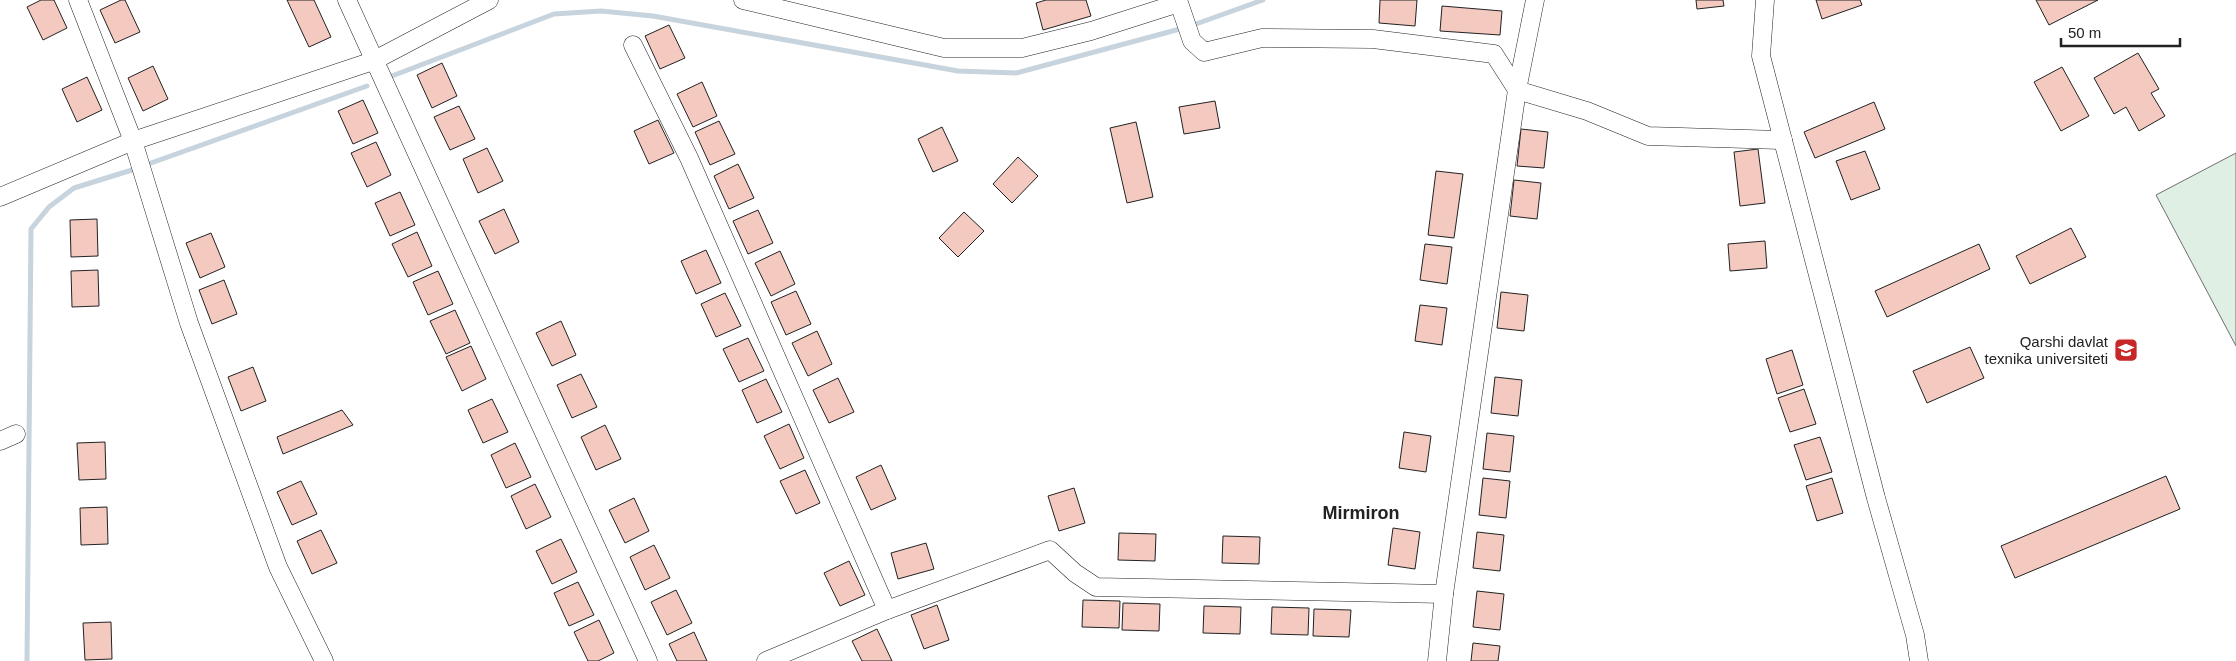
<svg xmlns="http://www.w3.org/2000/svg" width="2236" height="661" viewBox="0 0 2236 661" font-family="Helvetica,sans-serif">
	<style>
		.green { fill: #e0efe3; stroke: #6f6f6f }
		.lines { fill: none; stroke-linecap: round; stroke-linejoin: round }
		.stream { stroke: #c7d3dd; stroke-width: 5 }
		.building { fill: #f3c9c0; stroke: #222 }
		.minor-casing { stroke: #222; stroke-width: 19 }
		.minor { stroke: #fff; stroke-width: 18 }
		.labels { text-anchor: middle; dominant-baseline: central; stroke-width: 4; stroke-linejoin: round; paint-order: stroke }
		.poi-label { font-size: 15px; fill: #222; stroke: #fff; text-anchor: end }
		.quarter-label { font-size: 18px; font-weight: bold; fill: #222; stroke: #fff }
	</style>
	<rect width="100%" height="100%" fill="#fff"/>
	<path class="green" d="M2236,153V346L2156,195Z"/>
	<g class="lines">
		<g class="stream">
			<path d="M1196,24L1263,0"/>
			<path d="M392,76L554,14L601,11L653,16L958,71L1016,73L1180,29"/>
			<path d="M151,163L367,86"/>
			<path d="M27,661L31,229L49,207L74,188L132,170"/>
		</g>
	</g>
	<g class="building">
		<path d="M41,0H54L67,28L43,40L27,7Z"/>
		<path d="M121,0H125L140,32L115,43L100,10Z"/>
		<path d="M287,0H314L331,37L309,47Z"/>
		<path d="M1046,0H1086L1091,16L1043,30L1036,3Z"/>
		<path d="M1380,0H1417L1415,26L1379,23Z"/>
		<path d="M1696,0H1723L1724,6L1697,9Z"/>
		<path d="M1816,0H1860L1862,5L1822,19Z"/>
		<path d="M2036,0H2098L2049,25Z"/>
		<path d="M1442,6L1502,11L1500,35L1440,31Z"/>
		<path d="M669,25L685,58L660,69L645,36Z"/>
		<path d="M2138,53L2159,89L2151,93L2165,116L2139,131L2126,107L2114,114L2094,78Z"/>
		<path d="M442,63L457,96L432,108L417,75Z"/>
		<path d="M153,66L168,99L143,111L128,78Z"/>
		<path d="M2062,67L2089,116L2061,131L2034,82Z"/>
		<path d="M87,77L102,110L77,122L62,89Z"/>
		<path d="M702,82L717,116L693,127L677,94Z"/>
		<path d="M363,100L378,133L353,144L338,111Z"/>
		<path d="M1215,101L1220,128L1184,134L1179,107Z"/>
		<path d="M1874,102L1885,129L1815,158L1804,132Z"/>
		<path d="M459,106L475,139L450,150L434,117Z"/>
		<path d="M658,120L674,153L649,164L634,131Z"/>
		<path d="M719,121L735,154L710,165L695,132Z"/>
		<path d="M1136,122L1153,197L1127,203L1110,128Z"/>
		<path d="M942,127L958,161L933,172L918,139Z"/>
		<path d="M1521,129L1548,132L1544,168L1517,166Z"/>
		<path d="M376,142L391,175L367,187L351,153Z"/>
		<path d="M487,148L503,181L478,193L463,159Z"/>
		<path d="M1758,149L1765,203L1740,206L1734,152Z"/>
		<path d="M1865,151L1880,189L1851,200L1836,161Z"/>
		<path d="M1018,157L1038,176L1012,203L993,184Z"/>
		<path d="M738,164L754,198L729,209L714,176Z"/>
		<path d="M1436,171L1463,174L1454,238L1428,235Z"/>
		<path d="M1514,180L1541,183L1537,219L1510,216Z"/>
		<path d="M400,192L415,225L390,236L375,203Z"/>
		<path d="M504,209L519,242L495,254L479,221Z"/>
		<path d="M758,210L773,243L748,254L733,221Z"/>
		<path d="M964,212L984,231L958,257L939,238Z"/>
		<path d="M97,219L98,256L71,257L70,220Z"/>
		<path d="M2071,228L2086,257L2030,284L2016,256Z"/>
		<path d="M417,232L432,266L408,277L392,244Z"/>
		<path d="M211,233L225,267L200,278L186,243Z"/>
		<path d="M1765,241L1767,268L1730,271L1728,244Z"/>
		<path d="M1425,244L1452,247L1447,284L1420,280Z"/>
		<path d="M1979,244L1990,269L1887,317L1875,291Z"/>
		<path d="M706,250L721,283L696,294L681,261Z"/>
		<path d="M780,251L795,284L771,296L755,263Z"/>
		<path d="M98,270L99,306L72,307L71,271Z"/>
		<path d="M438,271L453,304L428,315L413,282Z"/>
		<path d="M224,280L237,314L212,324L199,290Z"/>
		<path d="M796,291L811,324L786,335L771,302Z"/>
		<path d="M1501,292L1528,295L1524,331L1497,328Z"/>
		<path d="M725,293L741,326L716,337L701,304Z"/>
		<path d="M1420,305L1447,308L1442,345L1415,341Z"/>
		<path d="M455,310L470,343L446,354L430,321Z"/>
		<path d="M561,321L576,355L552,366L536,333Z"/>
		<path d="M817,331L832,364L808,376L792,343Z"/>
		<path d="M748,338L764,371L739,382L723,349Z"/>
		<path d="M471,346L486,379L462,391L446,357Z"/>
		<path d="M1970,347L1984,378L1927,403L1913,371Z"/>
		<path d="M1792,350L1803,385L1777,394L1766,359Z"/>
		<path d="M253,367L266,401L241,411L228,377Z"/>
		<path d="M581,374L597,407L572,418L557,385Z"/>
		<path d="M1495,377L1522,380L1518,416L1491,413Z"/>
		<path d="M838,378L854,412L829,423L813,390Z"/>
		<path d="M766,379L782,412L757,423L742,390Z"/>
		<path d="M1804,389L1816,424L1790,432L1778,398Z"/>
		<path d="M492,399L508,432L483,443L468,410Z"/>
		<path d="M342,410L353,425L283,454L277,437Z"/>
		<path d="M789,424L804,458L780,469L764,436Z"/>
		<path d="M605,425L621,459L596,470L581,437Z"/>
		<path d="M1404,432L1431,436L1426,472L1399,468Z"/>
		<path d="M1487,433L1514,436L1510,472L1483,469Z"/>
		<path d="M1820,437L1832,472L1806,480L1794,445Z"/>
		<path d="M105,442L106,479L79,480L77,443Z"/>
		<path d="M515,443L531,477L506,488L491,455Z"/>
		<path d="M881,465L896,499L871,510L856,477Z"/>
		<path d="M805,470L820,503L796,514L780,481Z"/>
		<path d="M2166,476L2180,509L2015,578L2001,546Z"/>
		<path d="M1483,478L1510,481L1506,518L1479,515Z"/>
		<path d="M1832,478L1843,513L1817,521L1806,486Z"/>
		<path d="M301,481L317,514L292,525L277,492Z"/>
		<path d="M535,484L551,517L526,529L511,496Z"/>
		<path d="M1074,488L1085,523L1059,531L1048,496Z"/>
		<path d="M634,498L649,531L625,543L609,510Z"/>
		<path d="M107,507L108,544L81,545L80,508Z"/>
		<path d="M1393,528L1420,532L1415,569L1388,565Z"/>
		<path d="M321,530L337,563L312,574L297,541Z"/>
		<path d="M1477,532L1504,535L1500,571L1473,568Z"/>
		<path d="M1119,533L1156,534L1155,561L1118,560Z"/>
		<path d="M1223,536L1260,537L1259,564L1222,563Z"/>
		<path d="M561,539L577,572L552,584L536,551Z"/>
		<path d="M926,543L934,569L898,579L891,553Z"/>
		<path d="M654,545L670,578L645,590L630,557Z"/>
		<path d="M849,561L865,595L840,606L824,573Z"/>
		<path d="M578,582L594,615L569,626L554,593Z"/>
		<path d="M676,590L692,623L667,635L651,602Z"/>
		<path d="M1477,591L1504,594L1500,630L1473,627Z"/>
		<path d="M1083,600L1120,601L1119,628L1082,627Z"/>
		<path d="M1123,603L1160,604L1159,631L1122,630Z"/>
		<path d="M937,605L949,640L924,649L911,615Z"/>
		<path d="M1204,606L1241,607L1240,634L1203,633Z"/>
		<path d="M1272,607L1309,608L1308,635L1271,634Z"/>
		<path d="M1314,609L1351,610L1349,637L1313,636Z"/>
		<path d="M599,620L614,653L598,661H588L574,632Z"/>
		<path d="M111,622L112,659L85,660L83,623Z"/>
		<path d="M877,629L892,661H862L852,641Z"/>
		<path d="M694,632L707,661H677L669,644Z"/>
		<path d="M1473,643L1500,646L1498,661H1471Z"/>
	</g>
	<g class="lines">
		<g class="minor-casing">
			<g id="minor">
				<path d="M78,0L133,141L189,323L278,567L324,661"/>
				<path d="M347,0L648,661"/>
				<path d="M743,0L944,48H1022L1091,31L1179,3L1192,41L1204,52L1262,38L1373,39L1494,54L1517,90L1587,111L1648,136L1783,140"/>
				<path d="M1765,0L1761,56L1876,498L1915,635L1919,661"/>
				<path d="M633,45L689,158L887,610"/>
				<path d="M0,197L133,141L373,61L489,0"/>
				<path d="M0,441L16,434"/>
				<path d="M766,661L887,610L1050,550L1075,573L1096,587L1444,594"/>
				<path d="M1437,661L1444,594L1517,90L1535,0"/>
			</g>
		</g>
		<use href="#minor" class="minor"/>
	</g>
	<defs>
		<g id="university-square" transform="scale(1.25)"><rect x="-9" y="-9" width="18" height="18" rx="4" fill="#c62828" stroke="#fff"/><path d="M0-5L7-2L0 1L-7-2ZM-4 1L0 2.5L4 1V4Q0 6-4 4Z" fill="#fff"/></g>
	</defs>
	<g fill-rule="evenodd">
		<use href="#university-square" x="2126" y="350"/>
	</g>
	<g class="labels">
		<g class="poi-label">
			<text x="2108" y="341">Qarshi davlat<tspan x="2108" dy="17">texnika universiteti</tspan></text>
		</g>
		<g class="quarter-label">
			<text x="1361" y="513">Mirmiron</text>
		</g>
	</g>
	<path d="M2061 38v8h119v-8" fill="none" stroke="#222222" stroke-width="2.5"/>
	<text x="2068" y="38" font-size="15" fill="#222222" stroke="#ffffff" stroke-width="4" paint-order="stroke">50 m</text>
</svg>
